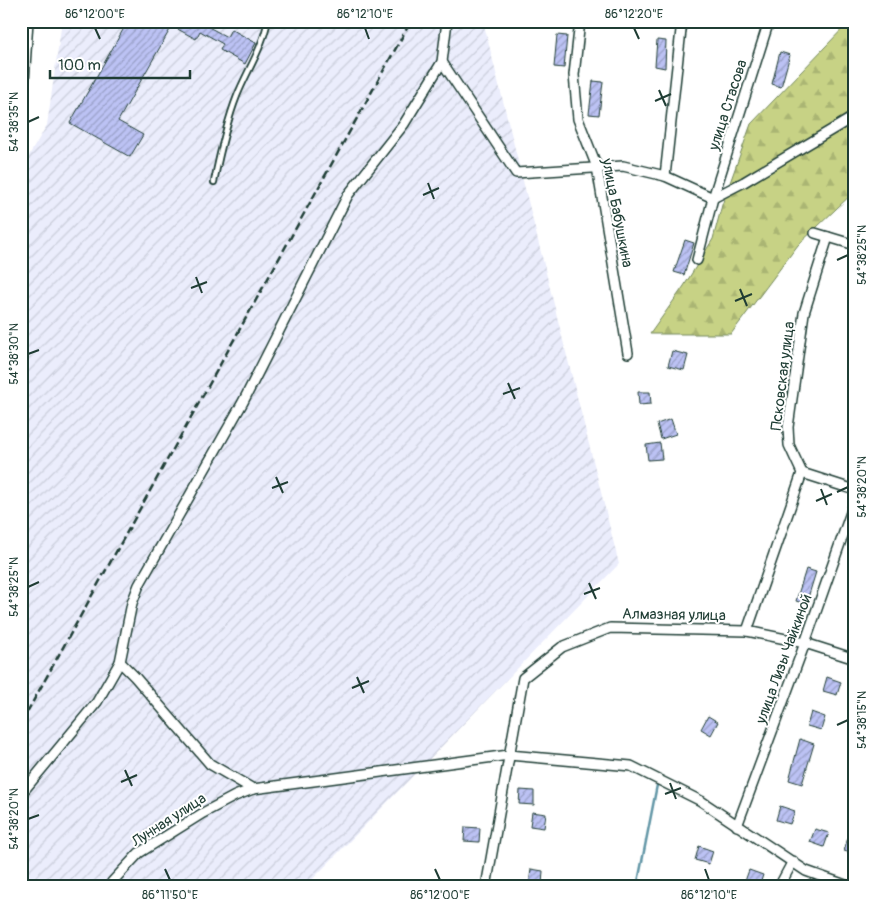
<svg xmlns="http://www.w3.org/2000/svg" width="876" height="908" viewBox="0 0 876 908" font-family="Pangolin,sans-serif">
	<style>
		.industrial { fill: url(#industrial-furrows) }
		.forest { fill: url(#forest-firs); stroke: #73885c }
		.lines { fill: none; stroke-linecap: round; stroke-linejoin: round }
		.stream { stroke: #6497a7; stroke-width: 2.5 }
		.building { fill: url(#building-hatch); stroke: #1f3d34 }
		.lane-casing { stroke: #1f3d34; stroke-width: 8 }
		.street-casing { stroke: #1f3d34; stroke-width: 12 }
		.lane { stroke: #fff; stroke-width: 4.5 }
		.street { stroke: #fff; stroke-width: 9 }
		.rail { stroke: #1f3d34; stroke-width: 2.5; stroke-dasharray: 8 4; stroke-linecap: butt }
		.ticks { fill: none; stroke: #1f3d34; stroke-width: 2 }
		.labels { text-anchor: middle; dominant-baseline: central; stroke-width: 4; stroke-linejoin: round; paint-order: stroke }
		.street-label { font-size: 15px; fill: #1f3d34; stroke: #fff }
		.neatline { fill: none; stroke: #1f3d34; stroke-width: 2 }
		.ticks-label { font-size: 12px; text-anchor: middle; fill: #1f3d34 }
	</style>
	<defs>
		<pattern id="industrial-furrows" width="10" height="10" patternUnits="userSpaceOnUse" patternTransform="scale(1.25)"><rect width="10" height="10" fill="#ebedfc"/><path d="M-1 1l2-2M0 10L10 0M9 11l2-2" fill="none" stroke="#c9ccd9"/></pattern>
		<pattern id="forest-firs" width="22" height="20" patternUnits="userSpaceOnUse" patternTransform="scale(1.25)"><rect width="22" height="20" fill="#c7d285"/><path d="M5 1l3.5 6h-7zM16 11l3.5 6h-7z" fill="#aab573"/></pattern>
		<pattern id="building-hatch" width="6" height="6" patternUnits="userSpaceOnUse" patternTransform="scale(1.25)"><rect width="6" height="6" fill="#bcc2f4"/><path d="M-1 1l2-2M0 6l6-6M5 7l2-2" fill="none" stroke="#989fc6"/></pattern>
	</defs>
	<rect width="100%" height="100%" fill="#fff"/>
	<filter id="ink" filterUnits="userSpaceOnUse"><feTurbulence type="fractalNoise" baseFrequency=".02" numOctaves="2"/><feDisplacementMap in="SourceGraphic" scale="10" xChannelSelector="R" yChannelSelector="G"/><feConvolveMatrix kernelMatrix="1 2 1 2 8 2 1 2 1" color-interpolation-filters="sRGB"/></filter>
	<g filter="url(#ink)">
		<path class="industrial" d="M62,21H483L619,564L305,887H21V169L47,125Z"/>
		<path class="forest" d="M850,21H855V191L798,245L731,334H650L684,286L713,239L722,205L751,124Z"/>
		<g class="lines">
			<path class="stream" d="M637,887L657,785"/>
		</g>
		<g class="building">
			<path d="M128,21H207L205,25L227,37L231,29L256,43L245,64L220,50L223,44L200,31L196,39L172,26L118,121L143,135L130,157L70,123Z"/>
			<path d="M557,35L567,36L564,68L554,67Z"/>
			<path d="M657,40L666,41L665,68L655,66Z"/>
			<path d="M780,52L790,55L781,87L772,84Z"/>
			<path d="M593,81L603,82L599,115L589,114Z"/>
			<path d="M685,240L694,243L684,275L674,272Z"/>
			<path d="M672,351L688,355L684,370L668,366Z"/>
			<path d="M638,392H650L651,404L639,405Z"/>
			<path d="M671,419L676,434L661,439L657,424Z"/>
			<path d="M660,443L662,459L648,460L646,445Z"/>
			<path d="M806,569L816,572L806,604L796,601Z"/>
			<path d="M827,677L841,682L837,695L823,691Z"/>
			<path d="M811,712L825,717L821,730L807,726Z"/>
			<path d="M708,716L718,722L711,735L701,729Z"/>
			<path d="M800,739L814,744L802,784L789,780Z"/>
			<path d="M520,790L534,791V805L519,804Z"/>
			<path d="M780,806L795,811L790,824L776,820Z"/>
			<path d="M532,812L546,814L544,828L530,826Z"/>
			<path d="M465,827L480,828L479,842L464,841Z"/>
			<path d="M815,829L829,833L824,847L810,842Z"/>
			<path d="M848,837L855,839V854L844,851Z"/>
			<path d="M699,846L713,851L709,864L695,860Z"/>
			<path d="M531,869L543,871L542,885L529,884Z"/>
			<path d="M749,870L763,875L759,887L744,884Z"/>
		</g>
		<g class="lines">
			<g class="lane-casing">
				<path id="lane" d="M214,182C220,152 226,124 237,96C248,69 261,51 268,21"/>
			</g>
			<g class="street-casing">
				<g id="street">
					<path d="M447,21L442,62L404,124L348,195L243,402L139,585L132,603L120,662L135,677L210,764L253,789L509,755L631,766L701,801L806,871L851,887"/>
					<path d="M580,21L574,75L578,119L597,167L628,353"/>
					<path d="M442,62L516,173L623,166L665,176L713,198"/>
					<path d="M21,129L28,21"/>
					<path d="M665,176L682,21"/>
					<path d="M713,198L744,182L855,116"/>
					<path d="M815,233L855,245"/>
					<path d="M697,260L713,198L769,21"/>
					<path d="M802,473L855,490"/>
					<path d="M747,631L802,473L789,445L788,427L804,313L828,237"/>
					<path d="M21,794L97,702L120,662"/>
					<path d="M737,826L805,643L855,501"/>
					<path d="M110,887L112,882L139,853L203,813L235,796L253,789"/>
					<path d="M486,887L523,678L562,647L610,628L747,631L805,643L855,659"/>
					<path d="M779,887L793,861"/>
				</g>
			</g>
			<use href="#lane" class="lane"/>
			<use href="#street" class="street"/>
			<path class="rail" d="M21,723L411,21"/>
		</g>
	</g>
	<path class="ticks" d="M95,28L100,39M365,28L369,39M634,28L639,39M659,90L666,106M655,101L671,94M28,122L39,117M428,183L434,199M423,195L439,188M837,260L848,255M196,277L202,293M191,288L207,282M740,289L747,306M735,301L752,294M28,354L39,350M508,383L515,399M503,394L520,388M276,477L283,493M272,488L288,482M821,489L827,505M837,492L848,487M816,501L832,494M589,583L596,599M28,587L39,582M584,594L600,588M357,677L364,693M352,688L369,681M837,725L848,720M125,770L132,786M121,782L137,775M670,783L676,799M665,794L681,788M28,819L39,815M165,869L170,880M435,869L440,880M705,869L709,880"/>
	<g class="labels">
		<g class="street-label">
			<text transform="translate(728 105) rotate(-72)">улица Стасова</text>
			<text transform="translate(617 213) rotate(79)">улица Бабушкина</text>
			<text transform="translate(783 376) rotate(-83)">Псковская улица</text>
			<text transform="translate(674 615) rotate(1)">Алмазная улица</text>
			<text transform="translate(784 659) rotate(-70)">улица Лизы Чайкиной</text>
			<text transform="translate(169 820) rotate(-33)">Лунная улица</text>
		</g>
	</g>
	<rect width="876" height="908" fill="none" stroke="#fff" stroke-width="55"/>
	<path d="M50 70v8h140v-8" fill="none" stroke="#1f3d34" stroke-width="2.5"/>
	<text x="58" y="70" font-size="15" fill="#1f3d34" stroke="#ffffff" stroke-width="4" paint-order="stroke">100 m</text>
	<rect x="28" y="28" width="820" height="852" class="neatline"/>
	<g class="ticks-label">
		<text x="95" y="18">86°12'00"E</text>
		<text x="365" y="18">86°12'10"E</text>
		<text x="634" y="18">86°12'20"E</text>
		<text transform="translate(14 122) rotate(-90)" y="4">54°38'35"N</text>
		<text transform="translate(862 255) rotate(-90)" y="4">54°38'25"N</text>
		<text transform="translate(14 354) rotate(-90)" y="4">54°38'30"N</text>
		<text transform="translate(862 487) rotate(-90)" y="4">54°38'20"N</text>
		<text transform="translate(14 587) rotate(-90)" y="4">54°38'25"N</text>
		<text transform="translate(862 720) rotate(-90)" y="4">54°38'15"N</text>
		<text transform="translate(14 819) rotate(-90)" y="4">54°38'20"N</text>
		<text x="170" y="899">86°11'50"E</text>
		<text x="440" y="899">86°12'00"E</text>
		<text x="709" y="899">86°12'10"E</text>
	</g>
</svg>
